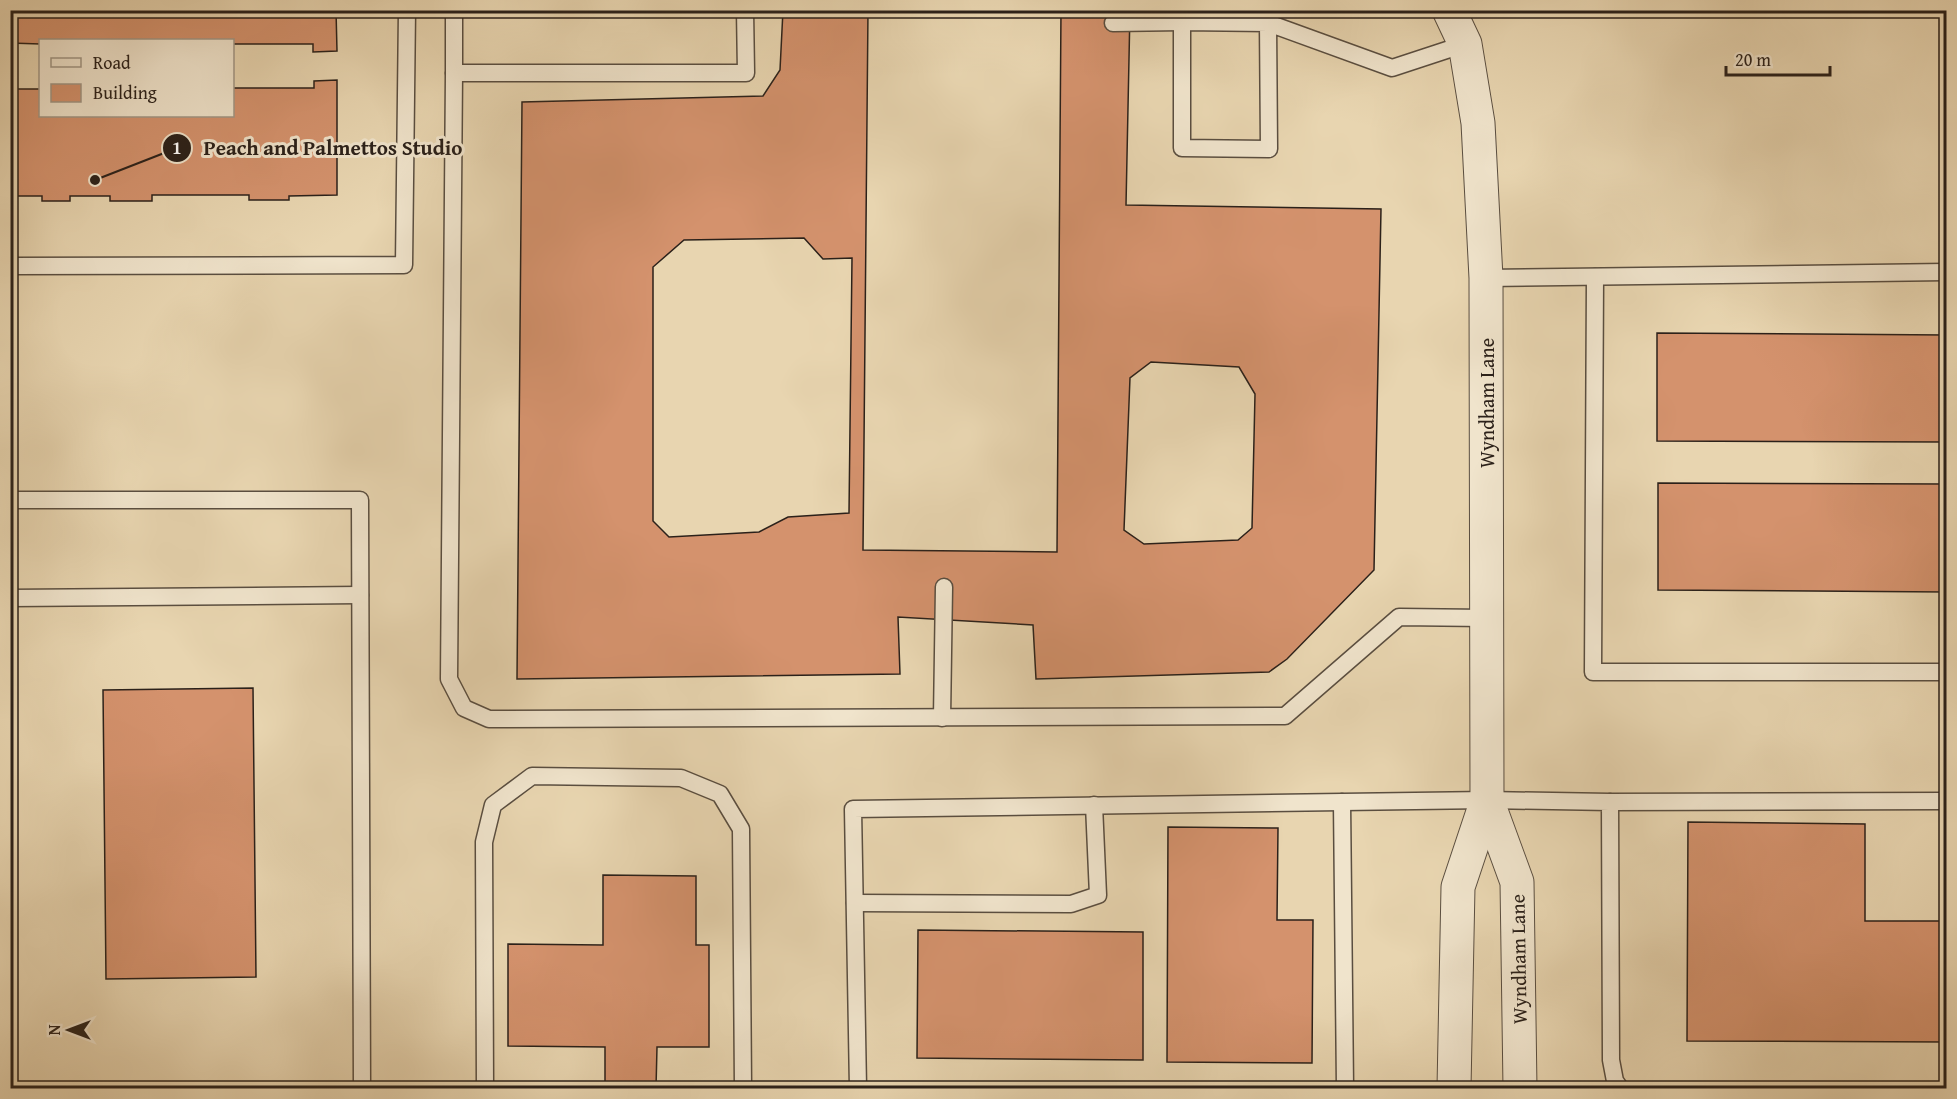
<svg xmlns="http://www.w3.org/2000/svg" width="1957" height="1099" viewBox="0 0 1957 1099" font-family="'Gentium Book Plus',serif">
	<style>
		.building { fill: #d4926d; stroke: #2b211a; stroke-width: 1.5; fill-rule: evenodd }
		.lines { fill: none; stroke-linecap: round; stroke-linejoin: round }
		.service-casing { stroke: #5a4e40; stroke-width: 19 }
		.minor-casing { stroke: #5a4e40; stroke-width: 35 }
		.service { stroke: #f0e4cc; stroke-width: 16 }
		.minor { stroke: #f0e4cc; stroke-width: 33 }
		.labels { text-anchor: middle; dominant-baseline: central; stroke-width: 6; stroke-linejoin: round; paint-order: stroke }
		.street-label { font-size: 20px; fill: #2b211a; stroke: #f0e4cc }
		.leader { fill: none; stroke: #2b211a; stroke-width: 2 }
		.callout-dot { fill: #2b211a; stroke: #f0e4cc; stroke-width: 2 }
		.mark-label { font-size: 18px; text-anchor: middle; font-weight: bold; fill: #fff }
		.callout-label { font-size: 21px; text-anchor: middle; font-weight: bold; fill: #2b211a; stroke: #f0e4cc; stroke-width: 6; stroke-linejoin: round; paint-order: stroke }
	</style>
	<rect width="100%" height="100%" fill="#e8d5b0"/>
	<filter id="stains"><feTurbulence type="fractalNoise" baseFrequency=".00333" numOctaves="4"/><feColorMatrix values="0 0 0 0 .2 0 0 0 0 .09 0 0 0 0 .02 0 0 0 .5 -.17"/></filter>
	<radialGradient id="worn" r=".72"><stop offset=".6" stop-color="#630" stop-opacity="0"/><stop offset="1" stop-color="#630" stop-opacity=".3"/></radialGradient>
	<g class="building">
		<path d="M10,10H336L337,51L313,52V44H232V40H40V44L10,43Z"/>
		<path d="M783,10H868L863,550L1057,552L1061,10H1130L1126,205L1381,209L1374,570L1287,659L1269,672L1036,679L1033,625L898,617L900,674L517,679L522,102L763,96L780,70ZM804,238L823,259L852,258L849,513L788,517L759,532L669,537L653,521V267L684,240ZM1151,362L1239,367L1255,394L1252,528L1238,540L1144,544L1124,530L1130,378Z"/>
		<path d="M337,80V195L289,196V200H249V195H152V201H110V196H70V201H42V196H14V202H10V89H40V116H232V88H314V81Z"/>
		<path d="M1657,333L1946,335V442L1657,441Z"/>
		<path d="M1658,483L1946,484V592L1658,590Z"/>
		<path d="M253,688L256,977L106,979L103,690Z"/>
		<path d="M1688,822L1865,824V921H1946V1042L1687,1041Z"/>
		<path d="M1168,827L1278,828L1277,920H1313L1312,1063L1167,1062Z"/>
		<path d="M603,875L696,876V945H709V1047H657L656,1088H605V1047L508,1046V944L603,945Z"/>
		<path d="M918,930L1143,932V1060L917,1058Z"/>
	</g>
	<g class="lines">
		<g class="service-casing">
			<g id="service">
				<path d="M454,10V73H746L745,10"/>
				<path d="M1267,10L1268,23L1182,22V148L1269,149L1268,23L1392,68L1465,44"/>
				<path d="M1113,23L1182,22"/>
				<path d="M454,73L449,679L464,708L489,719L1285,716L1399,617L1486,618"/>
				<path d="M10,266L404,265L407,10"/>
				<path d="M1595,277L1593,672H1946"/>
				<path d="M1486,278L1946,272"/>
				<path d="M10,500H360L362,1088"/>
				<path d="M10,598L360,595"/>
				<path d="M942,718L944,587"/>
				<path d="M1342,802L1345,1088"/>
				<path d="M1610,802L1946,801"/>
				<path d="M855,903L1071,904L1098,895L1094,805"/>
				<path d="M485,1088L484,842L493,805L532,776L681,778L720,794L741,829L743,1088"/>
				<path d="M858,1088L853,809L1487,800L1610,802L1611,1060L1615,1081L1620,1088"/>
			</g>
		</g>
		<g class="minor-casing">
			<g id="minor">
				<path d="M1449,10L1465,44L1478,123L1486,278L1487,800L1458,887L1454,1088"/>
				<path d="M1487,800L1517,882L1520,1088"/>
			</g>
		</g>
		<use href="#service" class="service"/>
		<use href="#minor" class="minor"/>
	</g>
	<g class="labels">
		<g class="street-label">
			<text transform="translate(1486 403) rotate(-90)">Wyndham Lane</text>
			<text transform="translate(1518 959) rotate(-91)">Wyndham Lane</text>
		</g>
	</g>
	<path class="leader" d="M95 180L177 148"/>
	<g class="callout-dot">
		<circle cx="95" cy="180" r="6"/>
		<circle cx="177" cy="148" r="15"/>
	</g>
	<g class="mark-label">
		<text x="177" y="154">1</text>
	</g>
	<g class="callout-label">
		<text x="333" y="155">Peach and Palmettos Studio</text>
	</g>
	<rect width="1957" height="1099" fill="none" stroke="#e8d5b0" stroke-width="36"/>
	<rect x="12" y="12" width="1933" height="1075" fill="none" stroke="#2b211a" stroke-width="3"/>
	<rect x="18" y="18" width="1921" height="1063" fill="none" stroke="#2b211a" stroke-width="1.5"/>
	<rect x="39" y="39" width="195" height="78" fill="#f0e4cc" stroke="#a19685" stroke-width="1.5"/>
	<rect x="51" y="58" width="30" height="9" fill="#f0e4cc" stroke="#a19685" stroke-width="1.5"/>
	<text x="93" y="69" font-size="18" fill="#2b211a">Road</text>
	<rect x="51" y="84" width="30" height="18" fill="#d4926d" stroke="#a19685" stroke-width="1.5"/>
	<text x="93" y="99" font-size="18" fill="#2b211a">Building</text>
	<g transform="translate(69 1030) rotate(270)" stroke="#f0e4cc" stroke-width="4.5" paint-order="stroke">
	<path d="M0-4.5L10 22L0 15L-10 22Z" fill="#2b211a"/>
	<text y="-9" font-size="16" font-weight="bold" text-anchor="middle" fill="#2b211a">N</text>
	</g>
	<path d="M1726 66v9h104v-9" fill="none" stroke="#2b211a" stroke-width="3"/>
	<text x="1735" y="66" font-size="18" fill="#2b211a" stroke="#f0e4cc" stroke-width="4.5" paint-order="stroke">20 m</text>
	<rect width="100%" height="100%" filter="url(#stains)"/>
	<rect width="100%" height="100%" fill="url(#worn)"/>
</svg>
